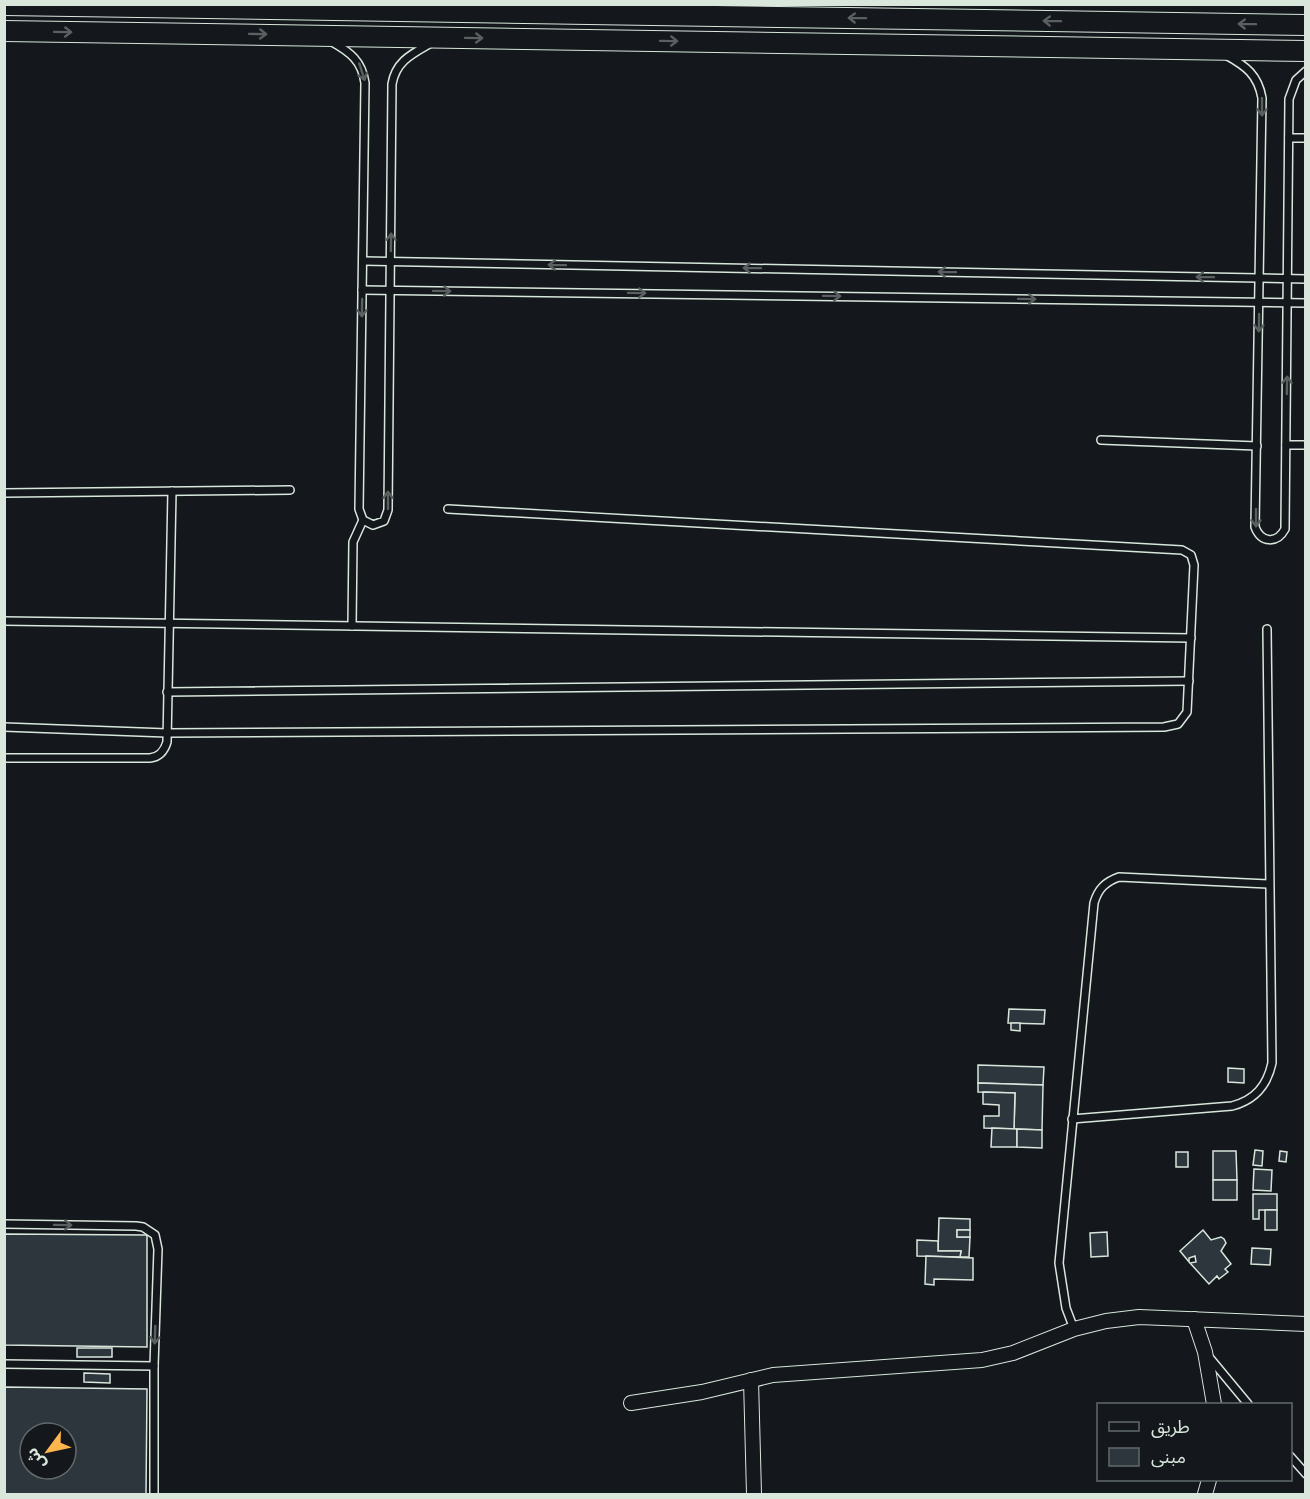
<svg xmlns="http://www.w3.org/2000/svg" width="1310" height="1499" viewBox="0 0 1310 1499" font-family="'Alegreya Sans','Noto Sans Arabic',sans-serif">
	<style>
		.building { fill: #2c363c; stroke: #d8e6dc; stroke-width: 1.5; fill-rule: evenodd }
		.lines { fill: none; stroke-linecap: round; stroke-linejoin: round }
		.lane-casing { stroke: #d8e6dc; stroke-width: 10 }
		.street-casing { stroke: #d8e6dc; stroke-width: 16 }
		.secondary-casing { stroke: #d8e6dc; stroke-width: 22 }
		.lane { stroke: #14181c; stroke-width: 7 }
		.street { stroke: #14181c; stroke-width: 14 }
		.secondary { stroke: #14181c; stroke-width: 20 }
		.oneway { stroke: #59605f }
	</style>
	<rect width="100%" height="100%" fill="#14181c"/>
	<g class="building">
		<path d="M1009,1009L1045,1010L1044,1024L1008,1023Z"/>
		<path d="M1011,1023H1020V1031L1011,1030Z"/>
		<path d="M978,1065L1044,1067L1043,1085L978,1083Z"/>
		<path d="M1228,1068L1244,1069V1083L1228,1082Z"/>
		<path d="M978,1083L1043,1085L1042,1130L1014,1129L1015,1093L978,1092Z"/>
		<path d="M983,1092L1015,1093L1014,1129L984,1128V1116H999V1105L983,1104Z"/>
		<path d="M992,1128L1017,1129V1147H991Z"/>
		<path d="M1017,1129L1042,1130V1148L1017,1147Z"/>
		<path d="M1255,1150L1263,1151L1262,1166L1253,1165Z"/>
		<path d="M1213,1151H1236L1237,1180H1213Z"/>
		<path d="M1280,1151L1287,1152L1286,1162L1279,1161Z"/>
		<rect x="1176" y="1152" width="12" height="15"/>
		<path d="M1254,1169L1272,1170L1271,1191L1253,1190Z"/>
		<rect x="1213" y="1180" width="24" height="20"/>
		<path d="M1253,1194H1277V1210H1259V1219H1253Z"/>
		<rect x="1265" y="1210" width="12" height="20"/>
		<path d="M939,1218L970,1219V1230H957V1237H970L969,1257H960L961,1251H938Z"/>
		<rect x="957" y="1230" width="13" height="7"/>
		<path d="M1203,1230L1211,1240L1221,1237L1224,1239L1226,1243L1221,1251L1231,1264L1225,1269L1228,1272L1219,1279L1217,1276L1209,1284L1190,1263L1196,1262L1195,1256L1189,1258V1262L1180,1251Z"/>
		<path d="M1107,1232L1108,1256L1091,1257L1090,1233Z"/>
		<path d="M4,1234L147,1235V1347L4,1345Z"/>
		<path d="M917,1240L938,1241V1251H961L960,1257L917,1256Z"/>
		<path d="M1252,1248L1271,1249L1270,1265L1251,1264Z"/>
		<path d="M926,1256L973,1258V1280L934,1279V1285L925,1284Z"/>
		<rect x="77" y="1348" width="35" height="9"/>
		<path d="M84,1373L110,1374V1383L84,1382Z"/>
		<path d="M4,1387L147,1389L146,1494H4ZM30,1433H66V1469H30Z"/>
	</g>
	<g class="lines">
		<g class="lane-casing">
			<g id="lane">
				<path d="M332,42C350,52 362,61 365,83L359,509L363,520L373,525L384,521L388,510L392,84C396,61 412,54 431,43"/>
				<path d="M1226,55C1246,66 1258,75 1262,98L1255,527C1261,543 1277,544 1285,529L1289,99L1296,80L1306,71"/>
				<path d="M1289,138H1306"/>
				<path d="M363,261L1306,279"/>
				<path d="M362,290L1306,303"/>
				<path d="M1101,440L1257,446"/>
				<path d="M1286,445H1306"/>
				<path d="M4,493L290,490"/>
				<path d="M4,621L1191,638"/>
				<path d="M352,626L353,542L363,520"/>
				<path d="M167,692L1189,681"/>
				<path d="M4,727L167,733L1164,727L1178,724L1187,712L1194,565L1191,555L1182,550L448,509"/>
				<path d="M4,758H150C159,757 164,752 167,742L172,491"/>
				<path d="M1072,1119L1232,1106C1255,1100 1267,1086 1272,1063L1267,629"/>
				<path d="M4,1224L136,1226L143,1227L155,1235L158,1249L154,1366V1494"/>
				<path d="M1074,1329L1066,1308L1059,1263L1094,903C1098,889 1105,882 1119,877L1268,884"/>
				<path d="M1209,1357L1248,1404"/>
				<path d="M4,1364L154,1366"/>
				<path d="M1290,1456L1306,1474"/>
			</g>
		</g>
		<g class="street-casing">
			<g id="street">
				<path d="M1194,1319L1205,1352L1214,1404"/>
				<path d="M751,1380L754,1494"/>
				<path d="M631,1403L702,1392L773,1375L982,1360L1013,1353L1074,1329L1106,1321L1139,1317L1306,1324"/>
				<path d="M1205,1494L1209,1480"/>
			</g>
		</g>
		<g class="secondary-casing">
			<g id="secondary">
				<path d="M4,5L1306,25"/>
				<path d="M4,31L1306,51"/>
			</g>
		</g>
		<use href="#lane" class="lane"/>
		<use href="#street" class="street"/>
		<use href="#secondary" class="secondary"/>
	</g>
	<defs><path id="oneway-shaft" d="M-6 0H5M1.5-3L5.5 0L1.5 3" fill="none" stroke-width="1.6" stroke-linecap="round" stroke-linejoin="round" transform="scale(1.5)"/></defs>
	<g class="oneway">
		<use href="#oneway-shaft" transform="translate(857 18) rotate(-179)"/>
		<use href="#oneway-shaft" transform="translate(1052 21) rotate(-179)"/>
		<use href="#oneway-shaft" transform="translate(1247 24) rotate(-179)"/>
		<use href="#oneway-shaft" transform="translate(63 32) rotate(1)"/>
		<use href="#oneway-shaft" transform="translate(258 34) rotate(1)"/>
		<use href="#oneway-shaft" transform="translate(474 38) rotate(1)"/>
		<use href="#oneway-shaft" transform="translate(669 41) rotate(1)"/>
		<use href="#oneway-shaft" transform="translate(362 72) rotate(72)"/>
		<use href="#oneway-shaft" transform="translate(1262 107) rotate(90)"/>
		<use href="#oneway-shaft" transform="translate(391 242) rotate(-89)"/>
		<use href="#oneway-shaft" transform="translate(557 265) rotate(-179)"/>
		<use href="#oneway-shaft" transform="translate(752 268) rotate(-179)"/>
		<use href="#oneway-shaft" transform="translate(947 272) rotate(-179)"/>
		<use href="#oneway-shaft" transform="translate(1205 277) rotate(-179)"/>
		<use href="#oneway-shaft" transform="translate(442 291) rotate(1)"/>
		<use href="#oneway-shaft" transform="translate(637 293) rotate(1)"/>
		<use href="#oneway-shaft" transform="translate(832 296) rotate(1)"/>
		<use href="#oneway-shaft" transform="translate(1027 299) rotate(1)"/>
		<use href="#oneway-shaft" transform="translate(362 308) rotate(91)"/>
		<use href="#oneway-shaft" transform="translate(1259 323) rotate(91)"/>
		<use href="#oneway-shaft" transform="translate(1287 385) rotate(-89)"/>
		<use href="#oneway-shaft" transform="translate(388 500) rotate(-90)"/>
		<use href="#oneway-shaft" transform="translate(1256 518) rotate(90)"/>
		<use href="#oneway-shaft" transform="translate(63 1225) rotate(1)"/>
		<use href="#oneway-shaft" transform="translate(155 1335) rotate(92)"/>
	</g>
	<rect width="1310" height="1499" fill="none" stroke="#d8e6dc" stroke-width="12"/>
	<rect x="1097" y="1403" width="195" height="78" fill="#14181c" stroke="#626a69" stroke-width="1.5"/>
	<rect x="1109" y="1422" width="30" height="9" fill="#14181c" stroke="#626a69" stroke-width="1.5"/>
	<text x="1151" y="1433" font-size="18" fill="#d8e6dc">طريق</text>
	<rect x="1109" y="1448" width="30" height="18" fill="#2c363c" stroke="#626a69" stroke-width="1.5"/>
	<text x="1151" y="1463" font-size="18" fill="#d8e6dc">مبنى</text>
	<g transform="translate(48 1451) rotate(237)"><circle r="28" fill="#14181c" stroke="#626a69" stroke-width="1.5"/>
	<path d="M0-4.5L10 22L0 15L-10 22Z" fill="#ffb74d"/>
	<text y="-9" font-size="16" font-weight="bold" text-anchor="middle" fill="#d8e6dc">ش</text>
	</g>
</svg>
